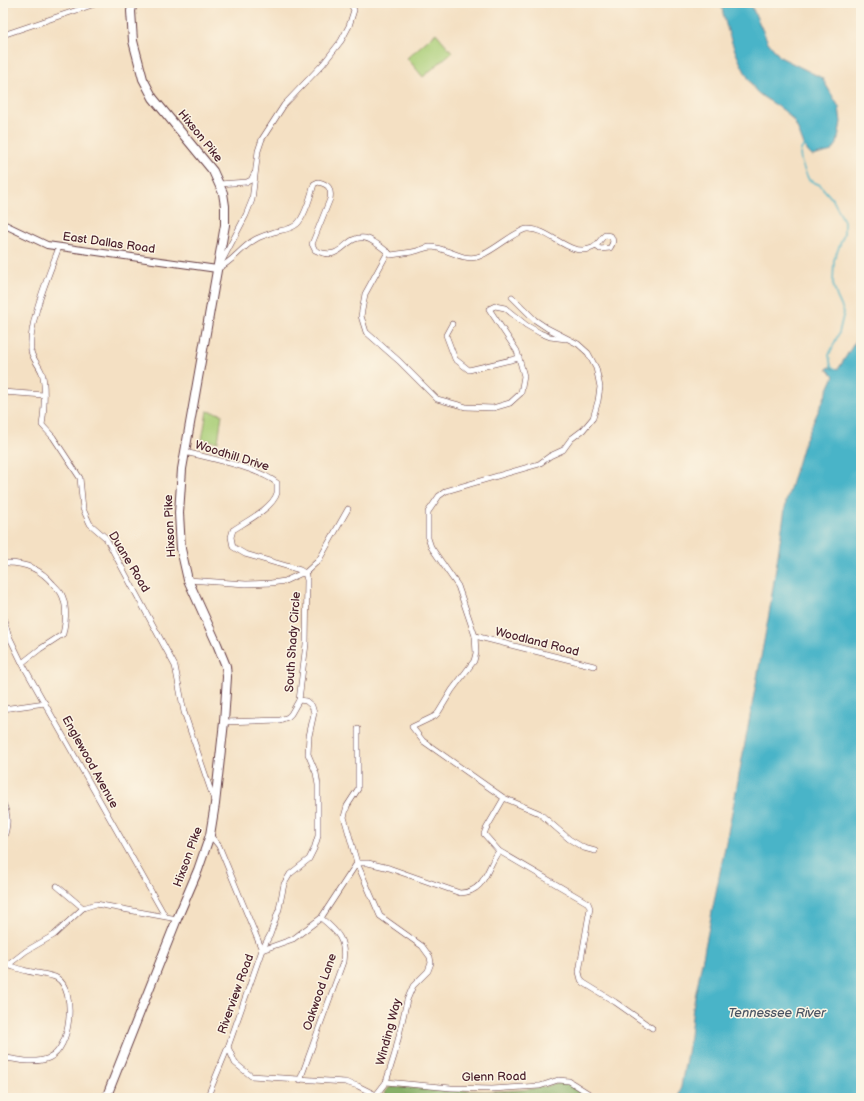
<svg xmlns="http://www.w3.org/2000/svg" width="864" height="1101" viewBox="0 0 864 1101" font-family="'Balsamiq Sans',sans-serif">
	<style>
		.green { fill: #a8cd76; stroke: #797650 }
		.forest { fill: #86b067; stroke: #686849 }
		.water { fill: #4ab4c8; stroke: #4a6a7a }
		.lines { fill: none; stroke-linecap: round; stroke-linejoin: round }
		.stream { stroke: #4ab4c8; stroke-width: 1.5 }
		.minor-casing { stroke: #643c42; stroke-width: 6 }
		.tertiary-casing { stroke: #643c42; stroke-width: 8 }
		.primary-casing { stroke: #643c42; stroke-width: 10 }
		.minor { stroke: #fff; stroke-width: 5 }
		.tertiary { stroke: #fff; stroke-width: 6 }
		.primary { stroke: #fff; stroke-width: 8 }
		.labels { text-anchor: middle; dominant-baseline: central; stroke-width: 3; stroke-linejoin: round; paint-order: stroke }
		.street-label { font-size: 12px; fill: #4a1f2b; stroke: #fcf5e5 }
		.water-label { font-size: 13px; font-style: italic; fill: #4a5362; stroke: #fcf5e5 }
	</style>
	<rect width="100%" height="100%" fill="#fcf5e5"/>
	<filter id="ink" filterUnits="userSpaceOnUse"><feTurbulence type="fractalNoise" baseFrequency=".025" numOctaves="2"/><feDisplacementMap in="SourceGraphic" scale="8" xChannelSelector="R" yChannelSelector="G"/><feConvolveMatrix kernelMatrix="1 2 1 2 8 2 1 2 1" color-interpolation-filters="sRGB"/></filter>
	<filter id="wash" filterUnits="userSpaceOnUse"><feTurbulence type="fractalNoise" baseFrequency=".012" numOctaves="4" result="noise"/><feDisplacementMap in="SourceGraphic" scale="16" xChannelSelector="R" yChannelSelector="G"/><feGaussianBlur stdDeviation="0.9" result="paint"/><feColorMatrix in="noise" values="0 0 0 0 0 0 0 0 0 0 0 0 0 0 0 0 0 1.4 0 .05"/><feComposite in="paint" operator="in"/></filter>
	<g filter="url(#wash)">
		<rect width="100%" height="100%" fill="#f4e0c3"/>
		<g class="green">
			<path d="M436,33L452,52L423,77L407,58Z"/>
			<path d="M207,411L222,414L218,442L202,440Z"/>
		</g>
		<path class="forest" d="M562,1082L573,1086L589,1098H388L386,1097L385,1091L390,1087C447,1088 507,1099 562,1082Z"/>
		<g class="water">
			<path d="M721,3H750L768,42L780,57L822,78L839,107L841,122L837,144L832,151L812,156C801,147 801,130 792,119C783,107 769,102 758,93C755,91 753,86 751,83C737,59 726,31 721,3Z"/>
			<path d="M861,332V1098H679L690,1036L693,1007L734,802L769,614L786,502L803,445L834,376L827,369L829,367L835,369L839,368Z"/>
		</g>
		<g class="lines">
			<path class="stream" d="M805,145C794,152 805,171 809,180L820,185L833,200L844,221V234L834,260L833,284L837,297L844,312L839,333L829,355L831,366L837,370"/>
		</g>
	</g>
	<g filter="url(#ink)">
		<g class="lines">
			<g class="minor-casing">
				<g id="minor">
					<path d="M3,35L98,3"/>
					<path d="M219,184L247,182L251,180L254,174"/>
					<path d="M59,247C49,275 28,322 31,351C32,358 39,365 42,373C46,384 44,413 42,425L53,437L80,478L83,509L90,524L106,538L175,666L184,712L214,800"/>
					<path d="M388,252L365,294L361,316L366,332L399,361L437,399L466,407L493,408L510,403L521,393L524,376L517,351L489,309L495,306L505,308L526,325L540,333L550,337L566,339"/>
					<path d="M221,263L246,215L252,200L258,151L262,139L284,105L323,64L341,41L349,26L354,10L350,3"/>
					<path d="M217,269C233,262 241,247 256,239C262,236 268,234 274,232C281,230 291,230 297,224C305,217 311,195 314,184L318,182C328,184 332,188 330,199L312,244L315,250C343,264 343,235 365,238C374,240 384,249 391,255C398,254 405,253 412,252C418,251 424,248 430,247C446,247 461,261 477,257C492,253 516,230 527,229C550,228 569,258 592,248C598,246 600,239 605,235L611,236C614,241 613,243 610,248L600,249L596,246"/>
					<path d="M512,297L535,320L547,328L578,344L588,353L596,368L598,377L600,387L598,401L593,418L583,430L571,439L563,450L550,456L539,464L446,491L439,496L428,512V538L431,547L458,586L475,636L476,653L474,661L452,690L438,713L435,716L412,727L423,741L504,798L539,813L569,839L584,848L595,851"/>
					<path d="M452,324L446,335L455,359L469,370L519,358"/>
					<path d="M3,392L44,395"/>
					<path d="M185,452C209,458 259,468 277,483C277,486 277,490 277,493C273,508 245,522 233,530L231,537L233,547L245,554L300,570L305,573L307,580L306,644L299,700L291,714L288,717L280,720L224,722"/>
					<path d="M3,563C23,562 40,568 53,584C56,587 59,590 61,593C68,606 66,621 63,634L40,649L22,663"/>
					<path d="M188,580L246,584L271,583L285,581L300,574L305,573L319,560L348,509"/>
					<path d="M3,616L8,634L22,663L165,916"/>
					<path d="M475,636L594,666"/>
					<path d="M3,709L45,703"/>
					<path d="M358,729V789L347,806L344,817L357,863L380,916L422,946L430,957L431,963L428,971L413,986L407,1000L395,1053L386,1082L376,1095"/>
					<path d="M504,798L486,829L484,834L499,851L588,903L590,908L579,972L581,980L584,983L615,1002L652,1028"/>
					<path d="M3,803C9,816 8,827 3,840"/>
					<path d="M210,835L219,846L262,950"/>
					<path d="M357,863H368L389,868L460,893C486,892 486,868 499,851"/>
					<path d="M57,886L83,908"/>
					<path d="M262,950L293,939L321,918L357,863"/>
					<path d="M3,964C11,966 19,969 27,971C34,973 51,974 57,978C77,991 71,1049 49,1058C35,1064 16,1060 3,1057"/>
					<path d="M8,965L26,951L54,935L83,908L96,904L177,919"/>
					<path d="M228,1047L235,1063L251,1076L345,1082L358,1086L382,1098"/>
					<path d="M300,1080L343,962C346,940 338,932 321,918"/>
					<path d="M386,1082L451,1088L492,1089L540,1086L558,1080L569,1081L596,1098"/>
					<path d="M207,1098L228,1047L262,950L270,935L279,909L284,884L290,874L309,859L314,849L318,836V785L316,773L308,754L309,736L314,713L312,706L306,701L299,700"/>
				</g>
			</g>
			<g class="tertiary-casing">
				<path id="tertiary" d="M3,224L47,245L217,269"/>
			</g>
			<g class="primary-casing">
				<path id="primary" d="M106,1098L177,919L198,870L210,835L215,804L224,722L227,677L226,666L217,644L188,580L181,549L179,513L182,469L225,225V206L223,193L213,171L153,98L143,79L133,41L131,11L133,3"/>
			</g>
			<use href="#minor" class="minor"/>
			<use href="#tertiary" class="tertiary"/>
			<use href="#primary" class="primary"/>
		</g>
	</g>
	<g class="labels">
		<g class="street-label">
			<text transform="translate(200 136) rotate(51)">Hixson Pike</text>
			<text transform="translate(109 243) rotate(8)">East Dallas Road</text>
			<text transform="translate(232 456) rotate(17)">Woodhill Drive</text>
			<text transform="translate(170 526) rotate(-93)">Hixson Pike</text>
			<text transform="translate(129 562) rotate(59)">Duane Road</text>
			<text transform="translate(293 642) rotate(-86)">South Shady Circle</text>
			<text transform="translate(537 642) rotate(14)">Woodland Road</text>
			<text transform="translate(90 762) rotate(61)">Englewood Avenue</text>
			<text transform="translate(188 857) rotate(-70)">Hixson Pike</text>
			<text transform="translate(320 992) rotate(-71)">Oakwood Lane</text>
			<text transform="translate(236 994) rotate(-70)">Riverview Road</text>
			<text transform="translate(389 1032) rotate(-75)">Winding Way</text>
			<text transform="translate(494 1077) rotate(-1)">Glenn Road</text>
		</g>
		<g class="water-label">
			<text x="777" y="1013">Tennessee River</text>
		</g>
	</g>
	<rect width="864" height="1101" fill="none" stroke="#fcf5e5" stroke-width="16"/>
</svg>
